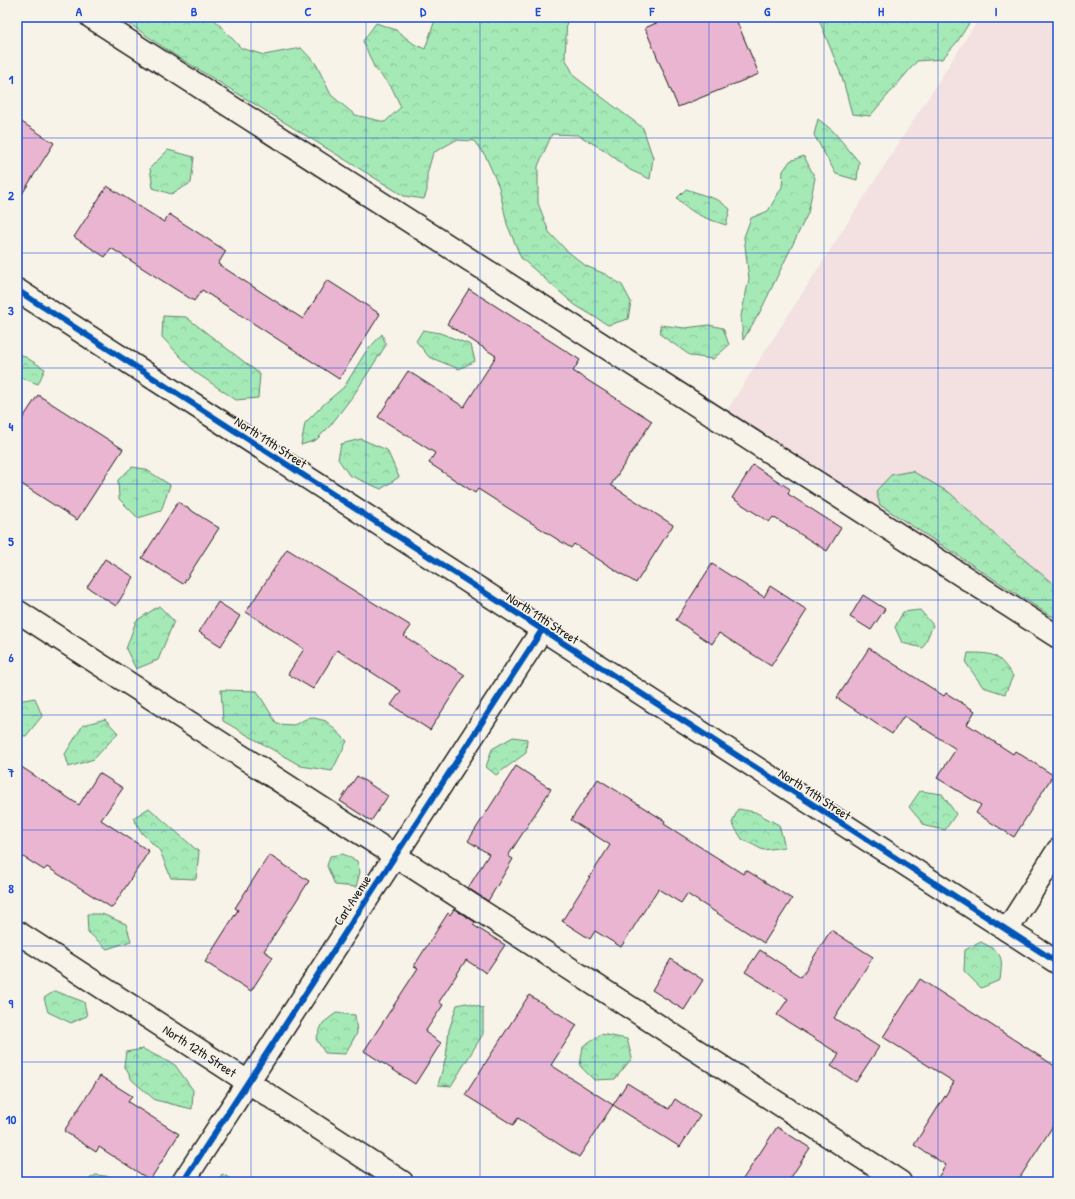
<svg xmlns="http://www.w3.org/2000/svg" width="1075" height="1199" viewBox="0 0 1075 1199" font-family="'Patrick Hand',sans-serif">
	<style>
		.built { fill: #f3e0e1 }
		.forest { fill: url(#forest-crowns); stroke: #608369 }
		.building { fill: #eab5d1; stroke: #1c1c1c }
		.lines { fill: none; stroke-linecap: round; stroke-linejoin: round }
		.minor-casing { stroke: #1c1c1c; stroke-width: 25 }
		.minor { stroke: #f7f3e8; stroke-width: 22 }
		.cycleway-casing { stroke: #f7f3e8; stroke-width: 8 }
		.cycleway { stroke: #0057b8; stroke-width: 6 }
		.grid { fill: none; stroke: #1d4ed8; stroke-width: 1; stroke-opacity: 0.55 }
		.labels { text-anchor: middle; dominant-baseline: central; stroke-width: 3.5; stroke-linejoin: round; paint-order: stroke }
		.street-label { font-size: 13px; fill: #1c1c1c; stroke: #f7f3e8 }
		.neatline { fill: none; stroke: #1d4ed8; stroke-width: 1.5 }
		.grid-label { font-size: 13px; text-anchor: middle; font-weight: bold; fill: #1d4ed8 }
	</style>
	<defs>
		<pattern id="forest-crowns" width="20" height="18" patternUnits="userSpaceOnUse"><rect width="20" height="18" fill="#a5eab6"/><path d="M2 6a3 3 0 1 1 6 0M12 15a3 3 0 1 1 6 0" fill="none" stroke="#8dc89c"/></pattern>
	</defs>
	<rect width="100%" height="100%" fill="#f7f3e8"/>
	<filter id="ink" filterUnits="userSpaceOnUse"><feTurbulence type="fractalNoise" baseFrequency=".025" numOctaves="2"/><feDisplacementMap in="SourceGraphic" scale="8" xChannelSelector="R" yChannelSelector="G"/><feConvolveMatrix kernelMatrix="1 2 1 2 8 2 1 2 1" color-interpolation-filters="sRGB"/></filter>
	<g filter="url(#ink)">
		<path class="built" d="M980,17H1058V627L724,415Z"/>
		<g class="forest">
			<path d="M120,17H212L241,48L264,55L301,48L316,64L331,95L355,115L385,122L401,107L392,88L374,67L363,41L376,23L396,30L414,44L425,49L436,17H567L565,58L575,77L643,128L653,158L650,179L630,170L606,151L578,135L552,134L538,166V203L549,232L566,250L586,266L605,274L622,285L631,302L628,319L608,325L575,305L521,258L507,224L499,187L486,157L474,141L456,140L433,153L427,174V191L424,199L404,196L170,52Z"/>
			<path d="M818,17H973L957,42L942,59L917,61L870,116L852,114L842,77Z"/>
			<path d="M818,119L833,131L859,162L857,180L836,174L814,135Z"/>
			<path d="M168,150L194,157L191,183L171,194L153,188L150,168Z"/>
			<path d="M804,156L815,178L808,213L760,312L743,340L741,316L749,279L744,237L751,218L768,211L782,187L783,171L790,161Z"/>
			<path d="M686,189L718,200L730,209L726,225C705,218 693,215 677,198Z"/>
			<path d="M163,316L186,317L260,374L258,398L236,400L195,372L162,337Z"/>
			<path d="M660,325L685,328L709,325L723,328L729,345L713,359L691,356L661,335Z"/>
			<path d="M423,330L440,333L471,345L475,361L459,369L429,357L416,341Z"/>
			<path d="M382,334L386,345L355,393L330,426L316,440L301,445L305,423L324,404L344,387L365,353Z"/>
			<path d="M17,352L45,369L38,384L17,376Z"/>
			<path d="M361,439L387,450L399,477L381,489L349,475L338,459L341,444Z"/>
			<path d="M132,467L145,469L170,485L161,511L138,518L119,499L118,480Z"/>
			<path d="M912,471L950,493L994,534L1058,588V618L1049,615L880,505L876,491L891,475Z"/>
			<path d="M159,606L174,621L158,660L136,669L126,649L136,621Z"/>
			<path d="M920,610L933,625L923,648L902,643L895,627L903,612Z"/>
			<path d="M968,653C996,653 997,654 1013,676L1005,694L983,687L966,663Z"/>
			<path d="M221,690L257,691L277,724L294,725L310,717L326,721L347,741L332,771L301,766L223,721Z"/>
			<path d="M35,698L42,716L26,736L17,735V703L18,701Z"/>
			<path d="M105,719L118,733L94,759L69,767L65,754L83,725Z"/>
			<path d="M513,737L527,739L526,753L496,775L486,767L492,749Z"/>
			<path d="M920,791L942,794L956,814L945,830L925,826L909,807Z"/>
			<path d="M149,808L199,852L196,879L171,878L160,851L142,833L133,818Z"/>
			<path d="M738,809L755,812L779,825L785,847L763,850L742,839L732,823Z"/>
			<path d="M343,854L357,861L360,872L356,887L335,885L327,866L330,856Z"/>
			<path d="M87,914H102L126,924L131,941L107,949L88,932Z"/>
			<path d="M981,942C1003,953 1003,956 1000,980L981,988L964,971L965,950Z"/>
			<path d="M55,991L84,1002L87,1016L71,1023L48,1012L44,998Z"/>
			<path d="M466,1003L483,1008V1034L451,1086L438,1085L446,1057L449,1030L457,1005Z"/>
			<path d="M336,1013L355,1015L357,1033L345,1054L325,1053L316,1039L323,1023Z"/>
			<path d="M601,1034L627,1039L632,1058L615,1079L594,1080L580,1066L583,1046Z"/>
			<path d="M143,1049L175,1065L193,1090L192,1109L155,1100L132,1080L124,1065L126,1052Z"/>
			<path d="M222,1174L236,1182H217Z"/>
			<path d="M96,1175L114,1177L130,1182H84Z"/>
		</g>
		<g class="building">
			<path d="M670,17H735L759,74L678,107L645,28Z"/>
			<path d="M17,119L54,143L17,202Z"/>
			<path d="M107,186L164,222L169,214L226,251L218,264L303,319L327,280L380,314L339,379L202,290L194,301L111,248L105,257L74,237Z"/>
			<path d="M469,289L580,360L573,371L652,421L611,485L673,525L636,583L574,544L571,548L478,489L475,493L429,463L435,453L378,417L408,371L464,407L496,356L447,324Z"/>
			<path d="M38,395L123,449L77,520L17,481V427Z"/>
			<path d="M753,465L790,489L788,494L841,528L827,551L773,517L769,522L732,498Z"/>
			<path d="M178,502L219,528L183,584L142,558Z"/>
			<path d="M287,549L411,626L404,636L465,675L430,730L391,705L401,691L337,650L313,689L288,674L304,649L246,612Z"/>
			<path d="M105,559L134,577L116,606L87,587Z"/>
			<path d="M712,564L764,597L770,586L807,610L771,666L719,633L712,644L676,620Z"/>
			<path d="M863,595L885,609L871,630L850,617Z"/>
			<path d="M218,602L240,616L221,646L199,632Z"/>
			<path d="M869,648L944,696L946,693L975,711L967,724L1013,754L1015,751L1053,775L1014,837L976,813L981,805L937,778L956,749L904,716L892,734L837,698Z"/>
			<path d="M17,764L79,805L99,773L123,788L101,820L149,851L112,908L47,867L44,870L17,853Z"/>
			<path d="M516,766L551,789L508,856L513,859L488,901L468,888L489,854L468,841Z"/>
			<path d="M357,776L388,796L371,821L340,801Z"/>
			<path d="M598,779L665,821L664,824L743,874L746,870L792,899L764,943L687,894L681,903L658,889L621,947L595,931L590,939L562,921L610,845L571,820Z"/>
			<path d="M269,855L309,881L264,951L273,957L251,991L205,962L238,910L235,908Z"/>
			<path d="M454,909L475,922L473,925L505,945L486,973L466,960L439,1002L443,1005L425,1032L441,1043L415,1084L364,1051L418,968L414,966L448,913L450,915Z"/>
			<path d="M831,930L873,957L834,1018L879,1047L856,1082L831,1066L839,1054L777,1015L788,999L745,972L760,950L801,977Z"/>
			<path d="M671,959L703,980L684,1010L652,990Z"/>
			<path d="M920,979L1058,1068V1118L1017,1182H935L946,1165L914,1145L954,1082L883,1037Z"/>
			<path d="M529,995L577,1025L551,1065L613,1105L579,1157L518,1118L513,1125L465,1095Z"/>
			<path d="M100,1076L132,1096L128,1102L179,1134L150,1180L99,1147L96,1152L64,1131Z"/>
			<path d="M627,1083L669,1109L675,1099L700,1116L680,1147L613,1105Z"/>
			<path d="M777,1127L810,1148L788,1182H741Z"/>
		</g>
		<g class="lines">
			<g class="minor-casing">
				<g id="minor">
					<path d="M91,17L1058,637"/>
					<path d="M17,290L1058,963"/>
					<path d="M17,611L900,1182"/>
					<path d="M1007,930L1058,850"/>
					<path id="s1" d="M17,932L402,1182"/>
					<path d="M183,1182L542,630"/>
				</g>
			</g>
			<use href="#minor" class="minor"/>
			<g class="cycleway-casing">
				<g id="cycleway">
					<path d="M17,290L1058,963"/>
					<path d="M183,1182L542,630"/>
				</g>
			</g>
			<use href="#cycleway" class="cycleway"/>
		</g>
	</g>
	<path class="grid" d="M137,17V1182M251,17V1182M366,17V1182M480,17V1182M595,17V1182M709,17V1182M824,17V1182M938,17V1182M17,138H1058M17,253H1058M17,368H1058M17,484H1058M17,600H1058M17,715H1058M17,830H1058M17,946H1058M17,1062H1058"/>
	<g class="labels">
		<g class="street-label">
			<text transform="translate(271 442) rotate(33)">North 11th Street</text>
			<text transform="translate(543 618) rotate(33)">North 11th Street</text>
			<text transform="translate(815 794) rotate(33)">North 11th Street</text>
			<text transform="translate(352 900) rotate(-57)">Carl Avenue</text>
			<text stroke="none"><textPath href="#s1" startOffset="218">North 12th Street</textPath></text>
		</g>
	</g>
	<rect width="1075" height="1199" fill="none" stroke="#f7f3e8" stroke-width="44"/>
	<rect x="22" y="22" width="1031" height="1155" class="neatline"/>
	<g class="grid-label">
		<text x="79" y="16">A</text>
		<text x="194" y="16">B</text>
		<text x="308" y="16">C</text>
		<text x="423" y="16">D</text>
		<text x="538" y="16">E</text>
		<text x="652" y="16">F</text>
		<text x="767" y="16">G</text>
		<text x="881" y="16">H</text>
		<text x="996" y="16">I</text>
		<text x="11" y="84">1</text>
		<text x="11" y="200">2</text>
		<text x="11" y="315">3</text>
		<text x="11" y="431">4</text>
		<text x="11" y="546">5</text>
		<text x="11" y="662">6</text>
		<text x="11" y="777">7</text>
		<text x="11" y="893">8</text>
		<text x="11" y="1008">9</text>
		<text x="11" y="1124">10</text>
	</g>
</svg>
